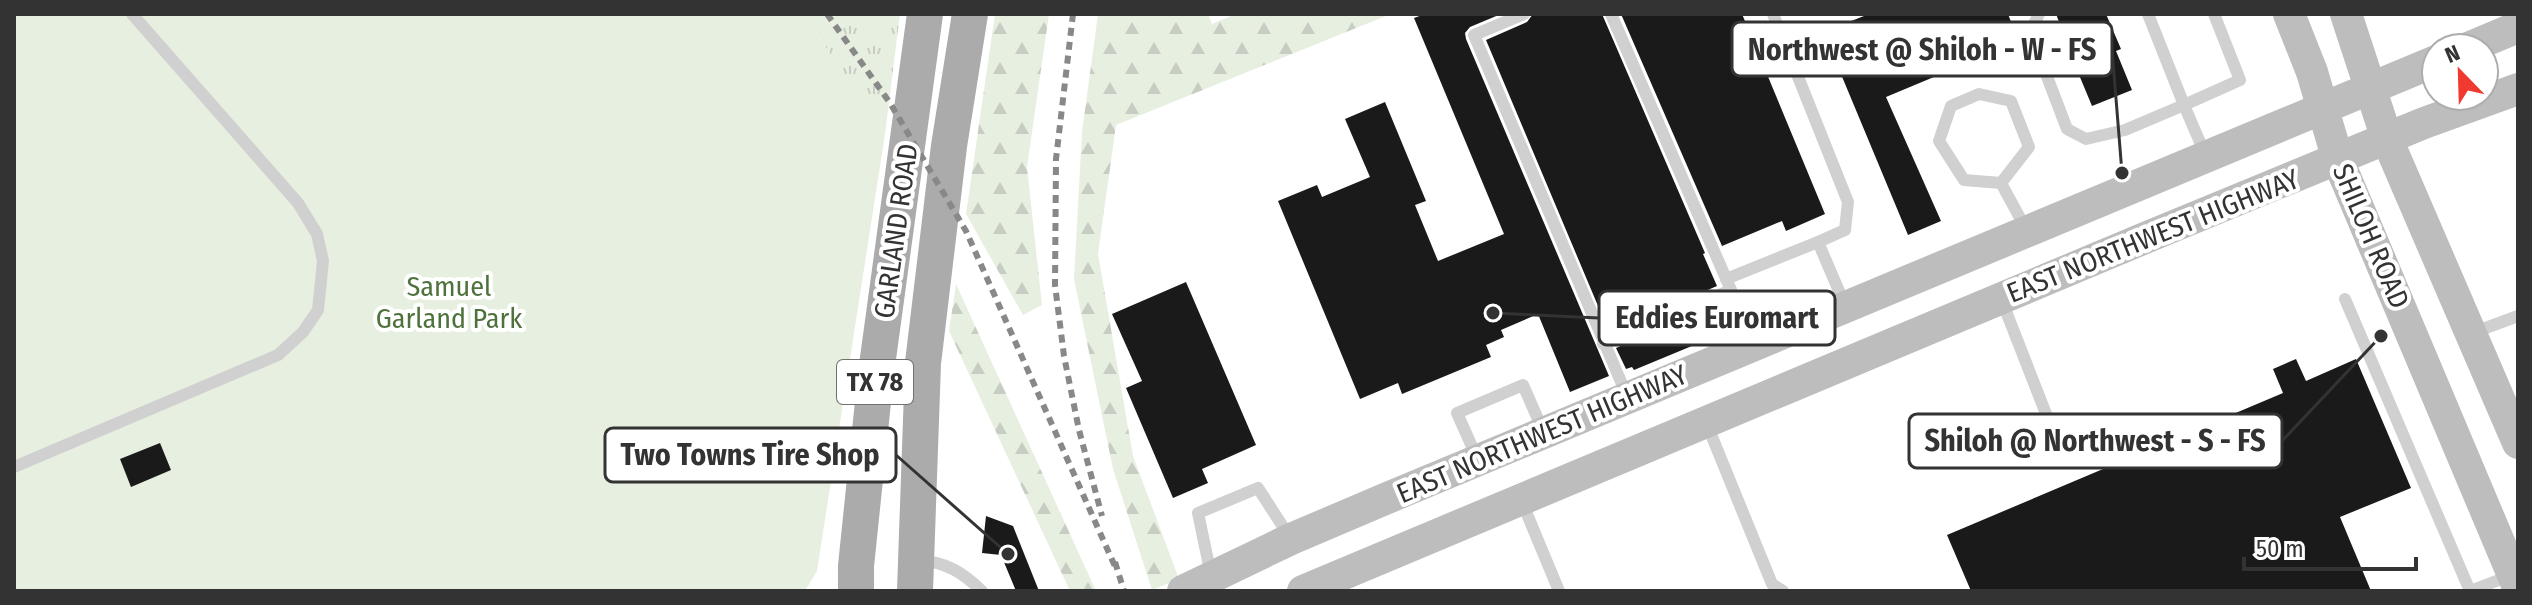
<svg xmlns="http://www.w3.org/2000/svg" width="2532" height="605" viewBox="0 0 2532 605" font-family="'Fira Sans Condensed',sans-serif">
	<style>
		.grass { fill: url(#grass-tufts) }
		.forest { fill: url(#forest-firs) }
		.green { fill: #e7efe1 }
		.building { fill: #1a1a1a }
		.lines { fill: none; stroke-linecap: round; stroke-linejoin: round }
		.lane { stroke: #d0d0d0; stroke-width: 12 }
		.secondary { stroke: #bdbdbd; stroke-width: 32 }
		.primary { stroke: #ababab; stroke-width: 36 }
		.rail { stroke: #888; stroke-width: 6; stroke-dasharray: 8 6; stroke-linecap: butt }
		.labels { text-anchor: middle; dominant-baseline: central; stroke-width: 8; stroke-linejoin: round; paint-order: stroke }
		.shield { fill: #fff; stroke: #707070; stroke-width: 2 }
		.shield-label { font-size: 26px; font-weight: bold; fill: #333 }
		.street-label { font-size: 28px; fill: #333; stroke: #fff }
		.park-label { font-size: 28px; fill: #4e723c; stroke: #fff }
		.leader { fill: none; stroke: #333; stroke-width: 3 }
		.callout-dot { fill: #333; stroke: #fff; stroke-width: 3 }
		.callout { fill: #fff; stroke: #333; stroke-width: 3 }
		.callout-label { font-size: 30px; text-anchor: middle; font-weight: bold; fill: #333 }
	</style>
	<defs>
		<pattern id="grass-tufts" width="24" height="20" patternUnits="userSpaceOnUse" patternTransform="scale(2)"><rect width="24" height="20" fill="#e7efe1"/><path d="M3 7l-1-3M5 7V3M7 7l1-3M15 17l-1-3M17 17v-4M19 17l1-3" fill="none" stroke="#c7cdc2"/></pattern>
		<pattern id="forest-firs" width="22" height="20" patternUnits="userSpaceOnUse" patternTransform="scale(2)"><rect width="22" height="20" fill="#e7efe1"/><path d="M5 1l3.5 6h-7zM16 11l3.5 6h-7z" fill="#c7cdc2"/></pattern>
	</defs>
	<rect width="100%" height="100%" fill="#fff"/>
	<path class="grass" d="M803,14H900L885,134Z"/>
	<g class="forest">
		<path d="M995,14H1049L1027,167L1042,305L1023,315L966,214Z"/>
		<path d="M1098,14H1208L1212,24L1236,14H1391L1116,125L1098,254L1133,456L1179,579L1152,590L1113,469L1074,279L1082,132Z"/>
		<path d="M956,284L1096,591H1070L949,331Z"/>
	</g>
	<path class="green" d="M14,14H803L885,134L817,571L805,591H14Z"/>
	<g class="building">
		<path d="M1425,14H1501L1470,27L1465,33L1466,39L1609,376L1570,392L1538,314L1501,330L1504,337L1486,345L1491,357L1402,394L1398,383L1360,399L1278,201L1317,185L1322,197L1370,177L1345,119L1385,102L1426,201L1415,205L1438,261L1504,234L1414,18Z"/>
		<path d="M1533,14H1602L1705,253L1703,254L1717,286L1609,332L1486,40L1527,22Z"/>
		<path d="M1621,14H1742L1825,214L1786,231L1782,221L1722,246Z"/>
		<path d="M1869,14H2008L2013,27L2008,29L2015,46L1966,66L1965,64L1886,97L1941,221L1908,235L1838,67L1835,68L1821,33Z"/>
		<path d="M2056,14H2106L2121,49L2116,51L2132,90L2092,106L2077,70L2061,76L2053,55L2069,48Z"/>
		<path d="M1186,282L1256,445L1202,469L1208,483L1173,498L1126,388L1142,381L1112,314Z"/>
		<path d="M1760,294L1769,314L1634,370L1632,367L1626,369L1616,348L1724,303L1726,308Z"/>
		<path d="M2296,359L2306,381L2356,359L2411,488L2340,517L2371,591H1971L1947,535L2283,393L2273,369Z"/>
		<path d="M160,443L171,470L131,487L120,459Z"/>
		<path d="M986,516L1013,526L1039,591H1016L1001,555L982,553Z"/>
	</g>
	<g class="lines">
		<g class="lane">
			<path d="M1524,14L1474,35L1627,396"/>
			<path d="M1773,14L1848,202L1845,230L1818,242"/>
			<path d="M2039,14L2030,32L2067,129L2086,139L2125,130L2184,105L2205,154"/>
			<path d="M2148,14L2184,105L2240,80L2214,14"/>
			<path d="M2001,183L2029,147L2011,101L1979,94L1951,106L1939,141L1964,180L2001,183L2026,229"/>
			<path d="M1726,279L1818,242L1845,305"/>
			<path d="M2345,299L2470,591"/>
			<path d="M2002,301L2048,419"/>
			<path d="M2472,333L2518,316"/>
			<path d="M1603,344L1731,290L1611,14"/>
			<path d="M1706,422L1772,584L1783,591"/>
			<path d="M1477,458L1457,413L1523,385L1544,433"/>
			<path d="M14,467L278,355L303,332L318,310L323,261L317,234L298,203L132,14"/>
			<path d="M1522,502L1559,591"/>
			<path d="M918,560C946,562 962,572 982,591"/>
			<path d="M1211,575L1198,513L1258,488L1289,536"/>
			<path d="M2470,591L2512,575"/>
		</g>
		<g class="secondary">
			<path d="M2289,14L2312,72L2338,160L2518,587"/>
			<path d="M2346,14L2387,139L2518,443"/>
			<path d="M2468,48L2518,27"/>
			<path d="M1183,591L1291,539L1385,499L2436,61"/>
			<path d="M1303,591L2145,238L2424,123L2518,89"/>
		</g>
		<g class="primary">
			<path d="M856,591V566L876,373L925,14"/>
			<path d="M915,591L923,363L949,146L970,14"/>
		</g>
		<g class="rail">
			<path d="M827,14L890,103L966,231L1117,571"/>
			<path d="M1073,14L1056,159L1055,285L1064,356L1079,430L1102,516"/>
			<path d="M1115,562L1124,591"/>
		</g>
	</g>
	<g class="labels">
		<rect class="shield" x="837" y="360" width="76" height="44" rx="6"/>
		<g class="shield-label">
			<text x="875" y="382">TX 78</text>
		</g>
		<g class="street-label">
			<text transform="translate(896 231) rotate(-82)">GARLAND ROAD</text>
			<text transform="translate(2153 236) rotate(-22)">EAST NORTHWEST HIGHWAY</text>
			<text transform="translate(2371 236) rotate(67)">SHILOH ROAD</text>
			<text transform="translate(1542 434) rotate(-23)">EAST NORTHWEST HIGHWAY</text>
		</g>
		<g class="park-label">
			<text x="449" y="286">Samuel<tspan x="449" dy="32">Garland Park</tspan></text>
		</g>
	</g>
	<path class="leader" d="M2122 173L2112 49M1493 313L1599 318M2381 336L2282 441M1008 554L896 455"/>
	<g class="callout-dot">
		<circle cx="2122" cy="173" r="8"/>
		<circle cx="1493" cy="313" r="8"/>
		<circle cx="2381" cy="336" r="8"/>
		<circle cx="1008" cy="554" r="8"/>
	</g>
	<g class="callout">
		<rect x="1732" y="22" width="380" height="54" rx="8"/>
		<rect x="1599" y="291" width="236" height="54" rx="8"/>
		<rect x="1909" y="414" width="373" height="54" rx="8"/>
		<rect x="605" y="428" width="291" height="54" rx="8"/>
	</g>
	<g class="callout-label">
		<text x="1922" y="60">Northwest @ Shiloh - W - FS</text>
		<text x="1717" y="328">Eddies Euromart</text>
		<text x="2095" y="451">Shiloh @ Northwest - S - FS</text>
		<text x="750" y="465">Two Towns Tire Shop</text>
	</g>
	<rect width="2532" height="605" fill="none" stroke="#333333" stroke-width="32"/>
	<g transform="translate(2460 72) rotate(337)"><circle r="38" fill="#ffffff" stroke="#adadad" stroke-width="2"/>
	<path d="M0-6L14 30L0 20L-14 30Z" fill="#f0392f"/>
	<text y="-12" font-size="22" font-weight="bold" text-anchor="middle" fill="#333333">N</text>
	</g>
	<path d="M2244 557v12h172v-12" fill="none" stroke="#333333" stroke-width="4"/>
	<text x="2256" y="557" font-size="24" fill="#333333" stroke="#ffffff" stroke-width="6" paint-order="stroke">50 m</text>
</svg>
